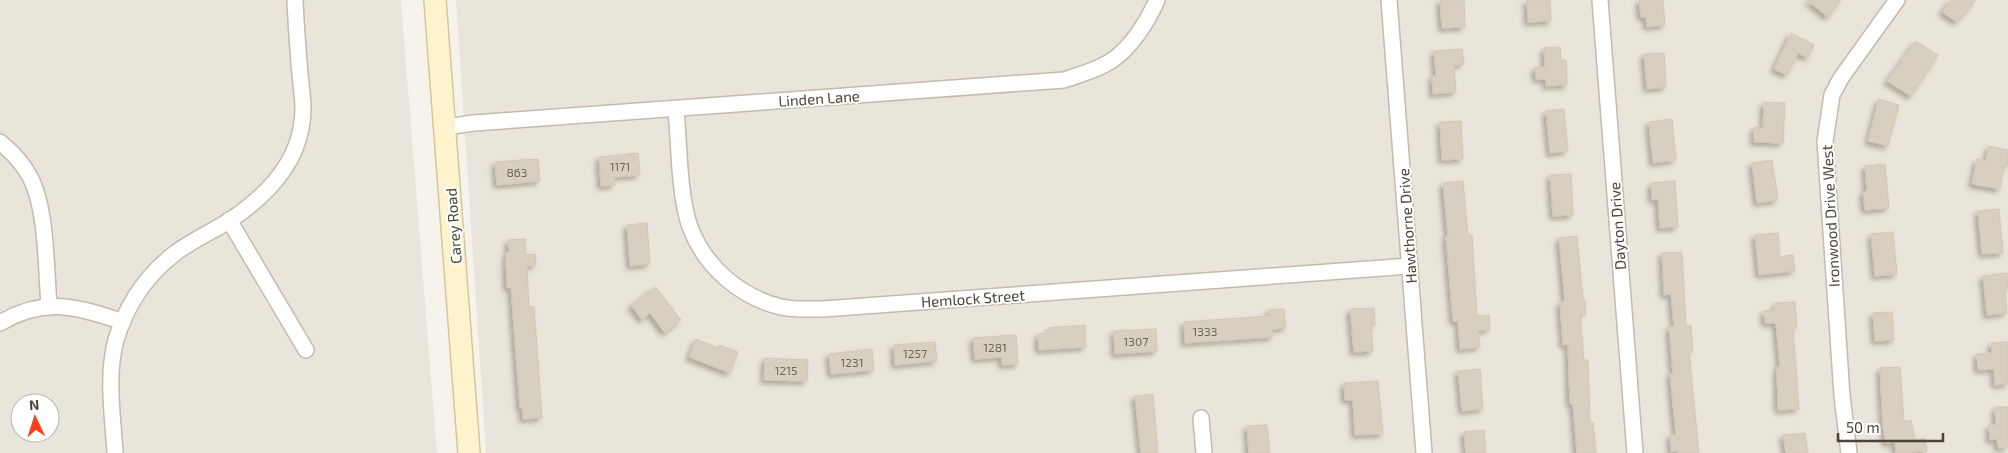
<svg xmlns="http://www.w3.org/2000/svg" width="2008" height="453" viewBox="0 0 2008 453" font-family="'Exo 2',sans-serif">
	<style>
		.residential { fill: #eae5da; fill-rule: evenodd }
		.building { fill: #d8cfc1; stroke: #d3c7b4; filter: url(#shadow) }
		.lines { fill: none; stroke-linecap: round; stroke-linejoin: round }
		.street-casing { stroke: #c2bbae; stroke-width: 18 }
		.secondary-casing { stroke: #d6c79b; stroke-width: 24 }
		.street { stroke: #fff; stroke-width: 15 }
		.secondary { stroke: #fff3cd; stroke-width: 21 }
		.labels { text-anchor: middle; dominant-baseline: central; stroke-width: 4; stroke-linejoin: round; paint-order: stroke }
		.number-label { font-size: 12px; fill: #6e675b }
		.street-label { font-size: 15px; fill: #4b4439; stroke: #fff }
	</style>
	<defs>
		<filter id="shadow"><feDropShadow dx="-3.5" dy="3.5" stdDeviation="2.5" flood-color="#0004"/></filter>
	</defs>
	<rect width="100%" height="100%" fill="#f6f3ec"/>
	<g class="residential">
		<path d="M0,0H401L437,453H0ZM20,403H50V433H20Z"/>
		<path d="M456,0H2008V453H486Z"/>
	</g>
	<g class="building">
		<path d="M1440,0H1464L1465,27L1442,28Z"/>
		<path d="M1527,0H1550L1551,21L1528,22Z"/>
		<path d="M1639,0H1663L1665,25L1647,27L1646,17H1641Z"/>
		<path d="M1807,0H1841L1828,17Z"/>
		<path d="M1951,0H1976L1957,22L1942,12Z"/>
		<path d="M1791,33L1814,45L1808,58L1798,53L1787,75L1774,69Z"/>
		<path d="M1916,41L1938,55L1911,96L1887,81Z"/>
		<path d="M1560,47L1561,60H1566L1567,85L1546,86V79H1536L1535,67H1545L1544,48Z"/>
		<path d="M1462,49L1464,64L1454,65L1456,92L1433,94L1432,76H1436L1434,51Z"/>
		<path d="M1664,53L1666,87L1647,89L1644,54Z"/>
		<path d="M1879,99L1899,105L1888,146L1868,141Z"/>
		<path d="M1764,102L1785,103L1783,143L1754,142V127L1763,128Z"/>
		<path d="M1564,109L1568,151L1550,153L1546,111Z"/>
		<path d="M1672,119L1676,160L1653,163L1649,122Z"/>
		<path d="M1461,121L1463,159L1442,160L1440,122Z"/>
		<path d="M1989,146L2008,150V166L2004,165L2000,189L1972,184L1977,159L1986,161Z"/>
		<path d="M638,153L640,175L614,177L615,185L601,186L599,157Z"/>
		<path d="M538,159L540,181L497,185L495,162Z"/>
		<path d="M1772,160L1778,200L1757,203L1752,163Z"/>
		<path d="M1885,164L1889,208L1865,210L1863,192L1867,191L1865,166Z"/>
		<path d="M1571,174L1573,215L1553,216L1550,175Z"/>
		<path d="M1463,181L1468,235H1472L1477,316L1489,315L1490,329L1478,331L1480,347L1460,349L1458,321H1453L1446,236H1448L1443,183Z"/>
		<path d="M1675,181L1678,227L1660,228L1658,199L1652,200L1651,183Z"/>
		<path d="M1999,209L2003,253L1982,254L1978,211Z"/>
		<path d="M647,223L650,264L630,266L627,225Z"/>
		<path d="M1893,232L1897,274L1875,276L1871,234Z"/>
		<path d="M1778,233L1780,257L1793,255L1795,271L1759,275L1755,235Z"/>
		<path d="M1577,236L1583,300H1585L1586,313L1580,314L1584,360H1588L1590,422H1593L1596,453H1577L1573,404H1570L1568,344L1563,345L1560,302L1565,301L1559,238Z"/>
		<path d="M525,239L526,255L535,254L536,265L527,266L529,307L534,306L542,418L523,419L522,407L520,408L511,287L507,288L506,253H509L508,240Z"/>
		<path d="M1682,252L1686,326L1691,325L1693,352H1689L1699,453H1678V451H1671L1670,435H1676L1670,374H1673L1669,327L1674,326L1671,294L1664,295L1662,253Z"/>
		<path d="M2007,273L2008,289H2005L2007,313L1987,315L1983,276Z"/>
		<path d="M656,287L681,320L665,333L650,313L642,320L631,305Z"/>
		<path d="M1795,302L1797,328H1793L1799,409L1778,410L1777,367H1780L1776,323H1765L1764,311L1775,310V303Z"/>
		<path d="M1374,308L1375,325H1371L1373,351L1354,352L1350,309Z"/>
		<path d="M1284,309L1286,328L1272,329L1273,337L1185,343L1184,322L1269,316L1268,310Z"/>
		<path d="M1892,312L1894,340L1875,341L1873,313Z"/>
		<path d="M1085,325L1086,347L1039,350L1038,334L1049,333V328Z"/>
		<path d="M1156,329L1157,351L1115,354L1114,331Z"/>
		<path d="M1016,335L1018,364L1002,365V357L975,359L973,338Z"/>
		<path d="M696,339L719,348L720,345L738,352L730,373L689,357Z"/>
		<path d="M935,342L937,361L895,365L894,345Z"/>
		<path d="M2008,342V384L1995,385L1994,369L1978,370L1977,354L1992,353L1991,343Z"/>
		<path d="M872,349L874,370L831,374L829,354Z"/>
		<path d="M765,358L808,360L807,381L764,380Z"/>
		<path d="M1900,367L1904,422L1911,420L1915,440L1925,438L1927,451L1896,453L1895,442L1886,443L1883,427L1880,368Z"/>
		<path d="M1480,369L1483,409L1462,411L1458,371Z"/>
		<path d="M1378,381L1383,434L1355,435L1353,400H1345L1344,383Z"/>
		<path d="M1153,394L1158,453H1141L1135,396Z"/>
		<path d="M1995,407H2008V447L1998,448L1997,439L1990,440L1989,425H1996Z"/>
		<path d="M1267,425L1270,453H1249L1247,426Z"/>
		<path d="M1484,430L1486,453H1466L1464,432Z"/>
		<path d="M1805,433L1808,453H1786L1783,435Z"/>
	</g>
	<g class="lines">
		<g class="street-casing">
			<g id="street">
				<path d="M1389,0L1424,453"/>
				<path d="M1600,0L1635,453"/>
				<path d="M676,109C679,142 679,197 690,227C705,267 740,297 781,307C794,310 810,309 823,309L1410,266"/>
				<path d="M445,127L474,123L1064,80C1079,75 1097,70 1111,61C1131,48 1148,21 1157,0"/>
				<path d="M0,142C12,152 23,163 30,177C47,209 46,269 49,306"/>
				<path d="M229,220L306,350"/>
				<path d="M0,323C44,297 77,306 123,322"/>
				<path d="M1201,418L1204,453"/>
				<path d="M115,453C113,416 106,376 116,340C126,306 146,276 174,254C191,241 211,232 229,221C262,199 294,169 301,128C305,111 302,93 300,75C298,50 296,25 295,0"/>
				<path d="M1849,453L1842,396L1825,141L1832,95L1841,78L1897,0"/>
			</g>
		</g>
		<g class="secondary-casing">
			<path id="secondary" d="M435,0L469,453"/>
		</g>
		<use href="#street" class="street"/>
		<use href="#secondary" class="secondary"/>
	</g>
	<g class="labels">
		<g class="number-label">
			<text x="620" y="166">1171</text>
			<text x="517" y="172">863</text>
			<text x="1205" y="331">1333</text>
			<text x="1136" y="341">1307</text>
			<text x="995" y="347">1281</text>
			<text x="915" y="353">1257</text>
			<text x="852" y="362">1231</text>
			<text x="786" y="370">1215</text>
		</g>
		<g class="street-label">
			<text transform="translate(819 98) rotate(-4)">Linden Lane</text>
			<text transform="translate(1830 216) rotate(-93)">Ironwood Drive West</text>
			<text transform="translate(453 226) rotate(-94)">Carey Road</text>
			<text transform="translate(1407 226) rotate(-94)">Hawthorne Drive</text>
			<text transform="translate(1617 226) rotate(-94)">Dayton Drive</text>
			<text transform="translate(973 298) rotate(-4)">Hemlock Street</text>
		</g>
	</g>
	<g transform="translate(35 418) rotate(356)"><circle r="24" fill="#ffffff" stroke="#b7b4b0"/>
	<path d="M0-4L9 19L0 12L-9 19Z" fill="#fc3f1d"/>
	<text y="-8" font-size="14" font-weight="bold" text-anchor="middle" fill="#4b4439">N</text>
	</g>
	<path d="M1838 433v8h105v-8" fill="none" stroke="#4b4439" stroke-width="2.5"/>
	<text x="1846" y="433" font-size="15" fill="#4b4439" stroke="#ffffff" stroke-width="4" paint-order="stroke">50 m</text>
</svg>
